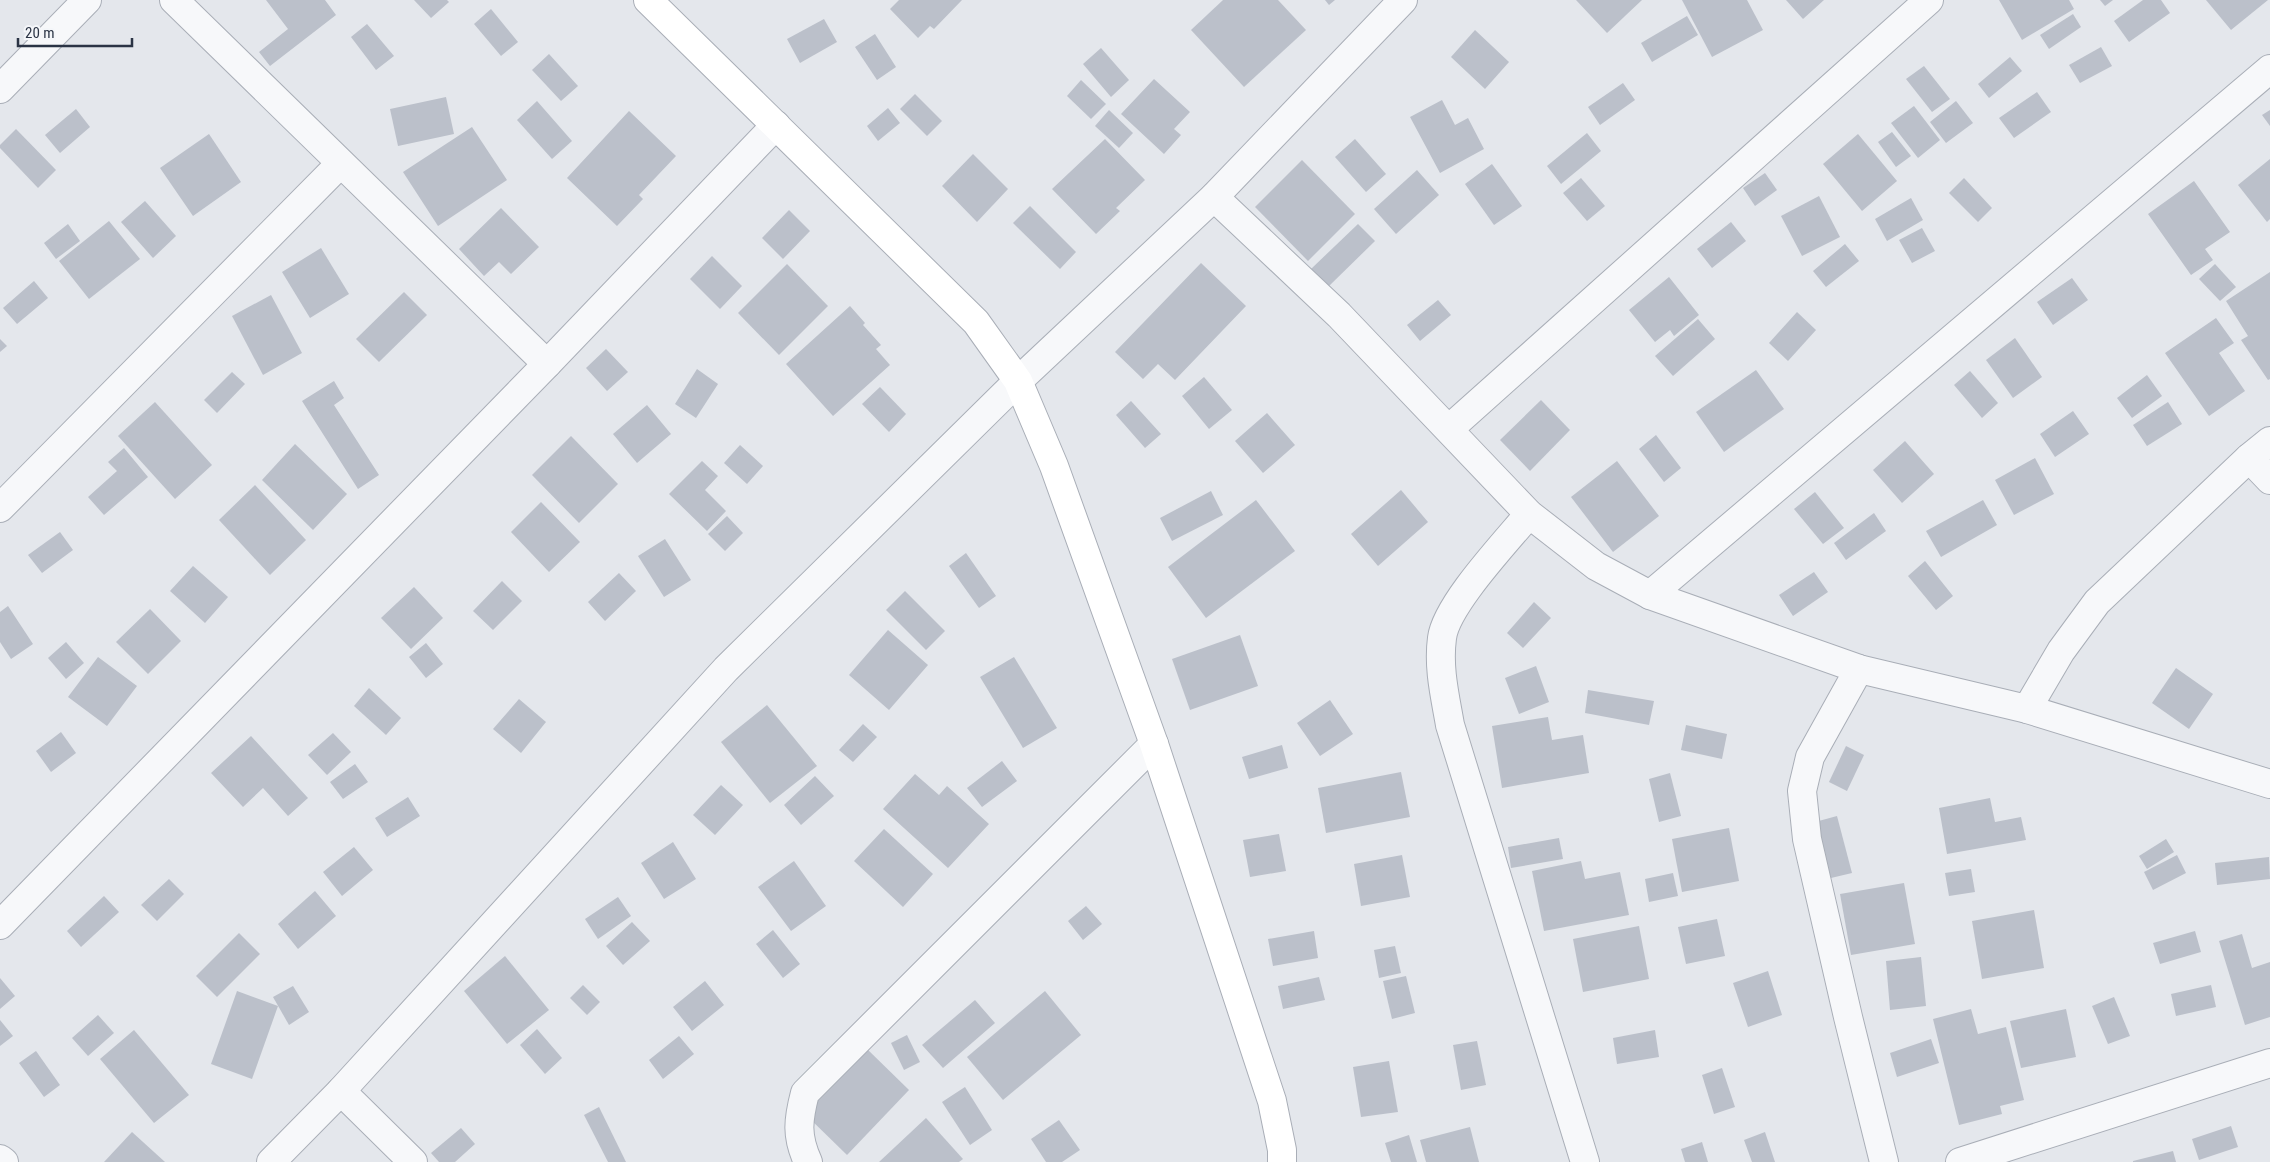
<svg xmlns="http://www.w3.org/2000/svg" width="2270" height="1162" viewBox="0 0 2270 1162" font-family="'Roboto Condensed',sans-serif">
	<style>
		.building { fill: #bbc0ca }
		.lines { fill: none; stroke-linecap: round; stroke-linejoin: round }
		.street-casing { stroke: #a9aeb7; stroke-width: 30 }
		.secondary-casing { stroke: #a9aeb7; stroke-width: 30 }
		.street { stroke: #f7f8fa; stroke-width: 28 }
		.secondary { stroke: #fff; stroke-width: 28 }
	</style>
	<rect width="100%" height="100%" fill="#e4e7ec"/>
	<g class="building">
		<path d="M266,0H325L336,15L270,66L259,52L288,29Z"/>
		<path d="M414,0H447L449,2L431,18Z"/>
		<path d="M899,0H962L934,29L930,26L918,38L890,9Z"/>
		<path d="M1223,0H1278L1306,30L1244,87L1191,30Z"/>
		<path d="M1325,0H1335L1329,5Z"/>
		<path d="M1576,0H1642L1607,33Z"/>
		<path d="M1682,0H1747L1763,30L1712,57Z"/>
		<path d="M1786,0H1824L1803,19Z"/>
		<path d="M1999,0H2069L2074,9L2022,40Z"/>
		<path d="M2100,0H2113L2105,6Z"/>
		<path d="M2143,0H2161L2170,13L2129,42L2114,21Z"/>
		<path d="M2206,0H2268L2231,30Z"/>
		<path d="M491,9L518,42L501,56L474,24Z"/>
		<path d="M2073,14L2081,27L2049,49L2040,35Z"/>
		<path d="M1687,16L1698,35L1652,62L1641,43Z"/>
		<path d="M824,19L837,42L800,63L787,39Z"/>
		<path d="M367,24L394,56L376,70L351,37Z"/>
		<path d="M1475,30L1509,62L1485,89L1451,57Z"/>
		<path d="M875,34L896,67L877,80L855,47Z"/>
		<path d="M2101,47L2112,66L2080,83L2069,65Z"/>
		<path d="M1101,48L1129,80L1111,97L1083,64Z"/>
		<path d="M549,54L578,86L561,101L532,70Z"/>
		<path d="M2010,57L2022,71L1989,98L1978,84Z"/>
		<path d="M1924,66L1950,99L1932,112L1906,79Z"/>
		<path d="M1154,79L1190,112L1174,129L1181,135L1164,154L1121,114Z"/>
		<path d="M1081,80L1106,104L1091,119L1067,96Z"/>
		<path d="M1623,83L1635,100L1600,125L1588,107Z"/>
		<path d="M2037,92L2051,112L2014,138L1999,118Z"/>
		<path d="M915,94L942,121L927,136L900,109Z"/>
		<path d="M446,97L454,134L398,146L390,109Z"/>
		<path d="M1442,100L1455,125L1468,118L1484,149L1440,173L1410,117Z"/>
		<path d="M537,101L572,141L552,159L517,120Z"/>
		<path d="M1956,101L1973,123L1946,143L1930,122Z"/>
		<path d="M1914,106L1940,140L1918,158L1891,123Z"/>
		<path d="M888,108L900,123L878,141L867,126Z"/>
		<path d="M76,109L90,127L60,153L45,135Z"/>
		<path d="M1109,110L1133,133L1119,148L1095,126Z"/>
		<path d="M2270,110V126L2262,115Z"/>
		<path d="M629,111L676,156L639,195L643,199L617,226L567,178Z"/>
		<path d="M472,127L507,180L438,226L403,172Z"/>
		<path d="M16,129L56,170L38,188L0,148V145Z"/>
		<path d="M1892,132L1911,156L1896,167L1878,142Z"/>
		<path d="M1587,133L1601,151L1561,184L1547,166Z"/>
		<path d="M209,134L241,182L193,216L160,168Z"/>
		<path d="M1858,134L1897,181L1862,211L1823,164Z"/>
		<path d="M1105,139L1145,180L1116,208L1120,211L1096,234L1052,189Z"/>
		<path d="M1355,139L1386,174L1366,192L1335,157Z"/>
		<path d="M973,154L1008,189L977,222L942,186Z"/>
		<path d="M2270,159V219L2267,222L2238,185Z"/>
		<path d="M1302,160L1355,214L1308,261L1255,207Z"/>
		<path d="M1492,164L1522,206L1494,225L1465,184Z"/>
		<path d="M1417,170L1439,195L1396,234L1374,209Z"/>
		<path d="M1765,173L1777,190L1755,206L1743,188Z"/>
		<path d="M1581,178L1605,206L1587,221L1563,193Z"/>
		<path d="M1964,178L1992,208L1978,222L1949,193Z"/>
		<path d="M2194,181L2230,232L2205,249L2213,260L2191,275L2148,214Z"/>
		<path d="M1819,196L1840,237L1802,256L1781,216Z"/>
		<path d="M1911,198L1923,220L1887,241L1875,219Z"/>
		<path d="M145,201L176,236L153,258L121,222Z"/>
		<path d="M1030,206L1076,252L1060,269L1013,223Z"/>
		<path d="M501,208L539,247L511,274L499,262L484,276L459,249Z"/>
		<path d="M789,210L810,231L783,259L762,238Z"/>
		<path d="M109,221L140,259L89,299L59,261Z"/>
		<path d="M1731,222L1746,241L1712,268L1697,249Z"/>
		<path d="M68,224L80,241L56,259L44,243Z"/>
		<path d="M1358,224L1375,241L1328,287L1311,269Z"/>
		<path d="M1922,228L1935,251L1912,263L1899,240Z"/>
		<path d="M1845,244L1859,261L1826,287L1813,271Z"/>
		<path d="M321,248L349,294L310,318L282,272Z"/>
		<path d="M712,256L742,286L720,309L690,279Z"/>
		<path d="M1201,263L1246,306L1175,380L1158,364L1143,379L1115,352Z"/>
		<path d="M787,264L828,306L779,355L738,313Z"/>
		<path d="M2215,264L2236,287L2220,301L2199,279Z"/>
		<path d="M2270,272V379L2268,380L2241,340L2248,336L2226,301Z"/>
		<path d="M1669,277L1699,315L1674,336L1670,330L1655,342L1629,310Z"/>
		<path d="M2072,278L2088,300L2053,325L2037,302Z"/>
		<path d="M34,281L48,298L17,324L3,308Z"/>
		<path d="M404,292L427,315L379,362L356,339Z"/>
		<path d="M271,295L302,353L263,375L232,316Z"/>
		<path d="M1438,300L1451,315L1420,341L1407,325Z"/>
		<path d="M850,306L865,323L863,325L881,345L876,349L890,365L833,416L786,364Z"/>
		<path d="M1797,312L1816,330L1788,361L1769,343Z"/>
		<path d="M2216,318L2234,343L2219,353L2245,391L2209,416L2165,353Z"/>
		<path d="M1698,319L1715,339L1673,376L1655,356Z"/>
		<path d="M2015,338L2042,377L2013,398L1986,360Z"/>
		<path d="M0,339L7,346L0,352Z"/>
		<path d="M606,349L628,372L607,391L586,368Z"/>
		<path d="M697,369L718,384L696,418L675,404Z"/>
		<path d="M1756,370L1784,409L1724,452L1696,412Z"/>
		<path d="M1970,371L1998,403L1982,418L1954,385Z"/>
		<path d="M232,372L245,384L217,413L204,400Z"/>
		<path d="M2147,375L2162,396L2132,418L2117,398Z"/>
		<path d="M1204,377L1232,410L1209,429L1182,396Z"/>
		<path d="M334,381L344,398L334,405L379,475L358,489L302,401Z"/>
		<path d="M880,387L906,414L889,432L862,404Z"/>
		<path d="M1541,400L1570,430L1530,471L1500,440Z"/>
		<path d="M1131,401L1161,434L1145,448L1116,415Z"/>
		<path d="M155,402L212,465L175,499L118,436Z"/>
		<path d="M2168,402L2182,424L2147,446L2133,425Z"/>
		<path d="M647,405L671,434L637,463L613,434Z"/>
		<path d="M2073,411L2089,434L2055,457L2040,434Z"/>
		<path d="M1267,413L1295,445L1263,473L1235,441Z"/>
		<path d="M1656,435L1681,468L1664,482L1639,449Z"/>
		<path d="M571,436L618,484L579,523L532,475Z"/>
		<path d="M1905,441L1934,474L1902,503L1873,470Z"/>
		<path d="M295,444L347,494L313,530L262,480Z"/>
		<path d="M740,445L763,466L747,484L724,463Z"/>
		<path d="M124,448L148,477L104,515L88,497L117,471L108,462Z"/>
		<path d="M2035,458L2054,494L2014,515L1995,480Z"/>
		<path d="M702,461L718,476L705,490L726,511L707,531L669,494Z"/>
		<path d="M1617,461L1659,516L1613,552L1571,497Z"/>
		<path d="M255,485L306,540L270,575L219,520Z"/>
		<path d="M1401,490L1428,522L1378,566L1351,534Z"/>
		<path d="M1211,491L1223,515L1172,541L1160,518Z"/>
		<path d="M1815,492L1844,528L1823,544L1794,509Z"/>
		<path d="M1256,500L1295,551L1206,618L1168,567Z"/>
		<path d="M1983,500L1997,525L1941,557L1926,531Z"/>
		<path d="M541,502L580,542L549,572L511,532Z"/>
		<path d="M1874,513L1886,531L1846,560L1834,543Z"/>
		<path d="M727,516L743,533L725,551L708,534Z"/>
		<path d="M60,532L73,550L42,573L28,555Z"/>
		<path d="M665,539L691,580L664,597L638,556Z"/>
		<path d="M966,553L996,596L979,608L949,566Z"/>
		<path d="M1925,561L1953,596L1936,610L1908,576Z"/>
		<path d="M193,566L228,597L205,623L170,591Z"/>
		<path d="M1814,572L1828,592L1793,616L1779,595Z"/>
		<path d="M619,573L636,591L605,621L588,602Z"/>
		<path d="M502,581L522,601L493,630L473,611Z"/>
		<path d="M414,587L443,618L411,649L381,618Z"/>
		<path d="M905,591L945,631L926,650L886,610Z"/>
		<path d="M1534,602L1551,618L1523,648L1507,633Z"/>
		<path d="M8,606L33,644L11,659L0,642V612Z"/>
		<path d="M150,609L181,641L148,674L116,642Z"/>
		<path d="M888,630L928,665L889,710L849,675Z"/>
		<path d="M1240,635L1258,686L1190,710L1172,659Z"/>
		<path d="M66,642L84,663L66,679L48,658Z"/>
		<path d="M426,643L443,664L426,678L409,657Z"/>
		<path d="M98,657L137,686L107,726L68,697Z"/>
		<path d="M1014,657L1057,728L1023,748L980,677Z"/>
		<path d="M1536,666L1549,702L1519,714L1505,678Z"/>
		<path d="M2176,668L2213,694L2189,729L2152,703Z"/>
		<path d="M369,688L401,718L386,735L354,706Z"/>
		<path d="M1588,690L1654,701L1649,725L1585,713Z"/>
		<path d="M519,699L546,722L521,753L493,729Z"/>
		<path d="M1330,700L1353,734L1320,756L1297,723Z"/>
		<path d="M767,705L817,766L770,803L721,742Z"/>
		<path d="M1548,717L1552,740L1583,735L1589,773L1502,788L1492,726Z"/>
		<path d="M863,724L877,737L853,762L839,750Z"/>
		<path d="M1686,725L1727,734L1722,759L1681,750Z"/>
		<path d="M61,732L76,753L51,772L36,751Z"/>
		<path d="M333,733L351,752L327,775L308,755Z"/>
		<path d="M251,736L308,798L288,816L263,788L243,807L211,773Z"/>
		<path d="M1282,745L1288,768L1249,779L1242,757Z"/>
		<path d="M1846,746L1864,755L1847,791L1829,782Z"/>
		<path d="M1002,761L1017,781L982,807L967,788Z"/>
		<path d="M355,764L368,782L343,799L330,782Z"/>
		<path d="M1401,772L1410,817L1326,833L1318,788Z"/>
		<path d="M1670,773L1681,816L1659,822L1649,779Z"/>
		<path d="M915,774L939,795L947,786L989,824L948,868L883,809Z"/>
		<path d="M815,776L834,796L801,825L784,805Z"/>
		<path d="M721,785L743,805L715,835L693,815Z"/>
		<path d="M408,797L420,816L387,837L375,818Z"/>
		<path d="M1990,798L1995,822L2021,817L2026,840L1947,854L1939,808Z"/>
		<path d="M1837,816L1852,873L1831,878L1815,822Z"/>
		<path d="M1729,828L1739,881L1682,892L1672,839Z"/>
		<path d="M884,829L933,874L903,907L854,861Z"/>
		<path d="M1279,834L1286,871L1250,877L1243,840Z"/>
		<path d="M1559,838L1563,859L1511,868L1508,847Z"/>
		<path d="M2166,839L2174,852L2147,869L2139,856Z"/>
		<path d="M673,842L696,879L664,899L641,863Z"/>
		<path d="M354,847L373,870L342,896L323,872Z"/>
		<path d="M1402,855L1410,897L1361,906L1354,864Z"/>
		<path d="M2177,855L2186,873L2153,890L2144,872Z"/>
		<path d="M2269,857L2270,879L2217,885L2215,863Z"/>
		<path d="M794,861L826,906L791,931L758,887Z"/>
		<path d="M1581,861L1585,879L1620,872L1629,915L1544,931L1532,871Z"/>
		<path d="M1971,869L1975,892L1949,896L1945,873Z"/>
		<path d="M1673,873L1678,896L1649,902L1645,879Z"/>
		<path d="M169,879L184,894L157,921L141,905Z"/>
		<path d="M1904,883L1915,944L1851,955L1840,894Z"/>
		<path d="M315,891L336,916L298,949L278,924Z"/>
		<path d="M104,896L119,912L81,947L67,931Z"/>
		<path d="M618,897L631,916L598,939L585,919Z"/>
		<path d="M1086,906L1102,924L1083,940L1068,921Z"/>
		<path d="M2034,910L2044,968L1982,979L1972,921Z"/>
		<path d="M1717,919L1725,956L1686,964L1678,927Z"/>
		<path d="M632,922L650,941L623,965L606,946Z"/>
		<path d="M1639,926L1649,979L1583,992L1573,939Z"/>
		<path d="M773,930L800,964L783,978L756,944Z"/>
		<path d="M1314,931L1318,958L1273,966L1268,939Z"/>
		<path d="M2195,931L2201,952L2160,964L2153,943Z"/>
		<path d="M239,933L260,954L217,997L196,976Z"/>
		<path d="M2242,934L2252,968L2270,962V1017L2245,1025L2219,941Z"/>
		<path d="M1395,946L1401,973L1379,978L1374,950Z"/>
		<path d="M505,956L549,1010L507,1044L464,991Z"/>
		<path d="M1921,957L1926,1006L1890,1010L1886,961Z"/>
		<path d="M1768,971L1782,1015L1748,1027L1733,983Z"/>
		<path d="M1406,976L1415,1013L1392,1019L1383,981Z"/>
		<path d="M1319,977L1325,1000L1283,1009L1278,986Z"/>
		<path d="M0,978L15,996L0,1009Z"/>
		<path d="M705,981L724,1005L692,1031L673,1007Z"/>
		<path d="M583,985L600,1002L587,1015L570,998Z"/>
		<path d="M2211,985L2216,1007L2176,1016L2171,994Z"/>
		<path d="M293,986L309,1012L289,1025L273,997Z"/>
		<path d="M237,991L278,1006L252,1079L211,1064Z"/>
		<path d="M1045,991L1081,1035L1003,1100L967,1057Z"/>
		<path d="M2114,997L2130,1036L2108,1044L2092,1006Z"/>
		<path d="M975,1000L995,1023L943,1068L922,1045Z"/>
		<path d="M1971,1009L1978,1034L2006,1027L2024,1100L2000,1106L2002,1114L1959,1125L1933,1019Z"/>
		<path d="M2066,1009L2076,1057L2021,1068L2010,1021Z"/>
		<path d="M98,1015L114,1033L88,1056L72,1038Z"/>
		<path d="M0,1020L13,1036L0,1046Z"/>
		<path d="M537,1029L562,1058L545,1074L520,1045Z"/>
		<path d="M134,1030L189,1095L154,1123L100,1059Z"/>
		<path d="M1655,1030L1659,1057L1617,1064L1613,1038Z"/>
		<path d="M907,1035L920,1062L904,1070L891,1043Z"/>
		<path d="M679,1036L694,1054L663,1079L649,1060Z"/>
		<path d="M1931,1039L1939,1063L1897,1077L1890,1053Z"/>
		<path d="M1477,1041L1486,1085L1461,1090L1453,1045Z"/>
		<path d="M866,1048L909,1090L847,1155L804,1113Z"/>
		<path d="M36,1051L60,1085L44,1097L19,1063Z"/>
		<path d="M1389,1061L1398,1112L1361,1117L1353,1067Z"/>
		<path d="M1722,1068L1735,1107L1714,1114L1702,1075Z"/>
		<path d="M965,1087L992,1130L970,1145L942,1102Z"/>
		<path d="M599,1107L626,1162H608L584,1115Z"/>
		<path d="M926,1118L963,1159L959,1162H879Z"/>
		<path d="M1059,1120L1080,1150L1062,1162H1046L1031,1139Z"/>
		<path d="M2231,1126L2238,1147L2199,1160L2192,1139Z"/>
		<path d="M1470,1127L1479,1162H1426L1420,1140Z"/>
		<path d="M461,1128L475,1144L455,1162H439L431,1153Z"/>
		<path d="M132,1132L165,1162H104Z"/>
		<path d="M1765,1132L1775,1162H1752L1744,1140Z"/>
		<path d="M1409,1135L1417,1162H1391L1385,1143Z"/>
		<path d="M1702,1142L1708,1162H1685L1681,1149Z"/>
		<path d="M2173,1151L2176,1162H2133V1161Z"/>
	</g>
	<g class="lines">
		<g class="street-casing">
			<g id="street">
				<path d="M174,0L547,364"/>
				<path d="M0,89L87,0"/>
				<path d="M1214,197L1339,315L1529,514L1596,566L1650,595L1859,669L2027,709L2270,784"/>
				<path d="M1449,429L1929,0"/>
				<path d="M2249,458L2270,480"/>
				<path d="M0,508L340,164"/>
				<path d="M1529,514C1506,542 1446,605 1442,638C1438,668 1445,696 1450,725L1585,1162"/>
				<path d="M1650,595L2270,69"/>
				<path d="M1859,669L1810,757L1802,791L1807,839L1848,1017L1884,1162"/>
				<path d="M2027,709L2061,651L2097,602L2249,458L2270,441"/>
				<path d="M0,925L547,364L776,125"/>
				<path d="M341,1091L413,1162"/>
				<path d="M0,1159L4,1162"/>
				<path d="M271,1162L341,1091L726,669L1018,381L1214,197L1403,0"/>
				<path d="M808,1162C796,1136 798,1120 805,1093L1154,744"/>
				<path d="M1960,1162L2270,1063"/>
			</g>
		</g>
		<g class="secondary-casing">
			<path id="secondary" d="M648,0L976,322L1018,381L1054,466L1154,744L1272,1101L1282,1150V1162"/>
		</g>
		<use href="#street" class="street"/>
		<use href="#secondary" class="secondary"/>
	</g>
	<path d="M18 38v8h114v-8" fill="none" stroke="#2b3445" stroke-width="2.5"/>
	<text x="25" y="38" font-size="15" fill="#2b3445" stroke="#f4f6f9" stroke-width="4" paint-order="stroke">20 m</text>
</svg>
